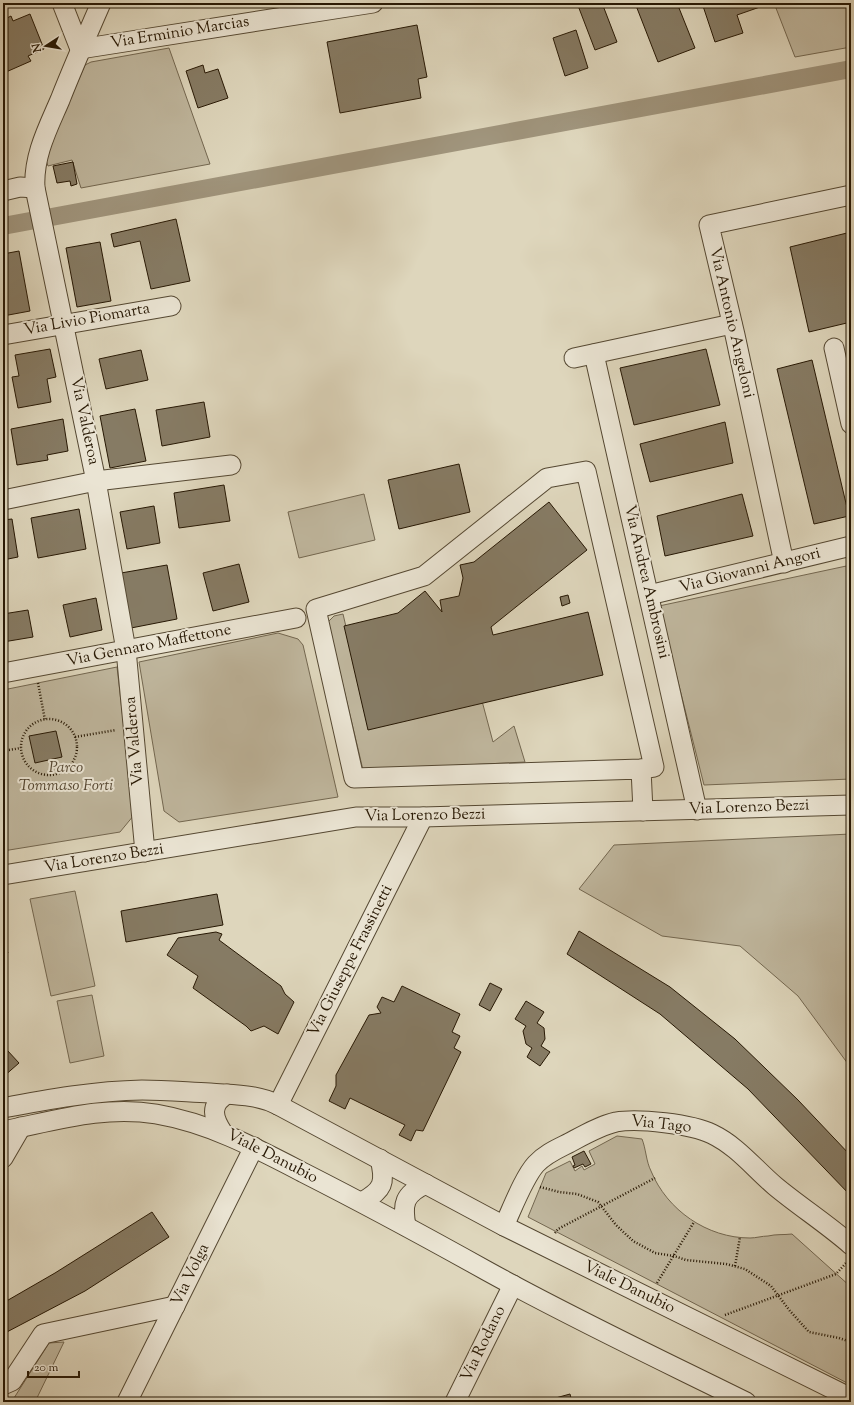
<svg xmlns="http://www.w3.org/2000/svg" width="854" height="1405" viewBox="0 0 854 1405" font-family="'Sorts Mill Goudy',serif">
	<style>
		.green { fill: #bfb69d; stroke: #736750 }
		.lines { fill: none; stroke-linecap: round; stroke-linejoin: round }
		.canal { stroke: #a0957d; stroke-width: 18 }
		.building { fill: #867b64; stroke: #271804 }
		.minor-casing { stroke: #554832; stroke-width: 21 }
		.path { stroke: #271804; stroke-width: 2.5; stroke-dasharray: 1 2; stroke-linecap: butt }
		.minor { stroke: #eae4d3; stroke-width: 19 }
		.labels { text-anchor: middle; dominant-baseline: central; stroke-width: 4; stroke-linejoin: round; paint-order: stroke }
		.street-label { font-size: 16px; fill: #271804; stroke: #eae4d3 }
		.park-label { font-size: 16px; font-style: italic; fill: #554732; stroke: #eae4d3 }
	</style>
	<rect width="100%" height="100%" fill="#ded6bc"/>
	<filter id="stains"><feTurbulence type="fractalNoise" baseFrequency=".005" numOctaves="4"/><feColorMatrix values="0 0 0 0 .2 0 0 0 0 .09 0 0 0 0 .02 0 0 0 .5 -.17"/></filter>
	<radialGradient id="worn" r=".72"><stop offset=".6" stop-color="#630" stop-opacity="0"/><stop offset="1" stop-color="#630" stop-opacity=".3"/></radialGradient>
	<g class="green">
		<path d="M774,3H851V47L795,57Z"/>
		<path d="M169,48L210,164L81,188L72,160L48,166L45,157L85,65L91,62Z"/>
		<path d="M364,494L375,540L299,558L288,512Z"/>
		<path d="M851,565V779L704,785L659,606Z"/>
		<path d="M343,614L369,725L482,701L493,742L514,726L525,762L363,770L328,622L334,616Z"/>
		<path d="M278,633L298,639L303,645L338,797L179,822L164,811L139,662Z"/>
		<path d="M117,667L134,815L120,832L3,851V690Z"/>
		<path d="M851,834V1068L798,996L740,946L662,936L579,889L614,845Z"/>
		<path d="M75,891L95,986L51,996L30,899Z"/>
		<path d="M92,995L104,1056L70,1063L57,1001Z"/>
		<path d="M617,1136L642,1139C646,1149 646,1161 651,1171C667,1210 707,1238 750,1238C756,1238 762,1236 768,1236C776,1234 784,1235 792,1234L851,1287V1385L528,1217L546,1173L570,1161L575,1171L582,1166L584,1170L595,1164L589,1151Z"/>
		<path d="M64,1342L35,1402H3L14,1398L49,1343Z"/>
	</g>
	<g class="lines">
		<path class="canal" d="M3,226L851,69"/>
	</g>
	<g class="building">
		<path d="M577,3H602L617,42L595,50Z"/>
		<path d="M635,3H677L695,48L658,62Z"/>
		<path d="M702,3H759L760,7L737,15L743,33L715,42Z"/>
		<path d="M30,14L44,49L28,56L31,61L6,72L3,65V20L11,16L13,21Z"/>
		<path d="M417,25L427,77L418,79L421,98L340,113L327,42Z"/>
		<path d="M576,30L588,68L565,76L553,38Z"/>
		<path d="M203,65L205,73L218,69L228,98L198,108L186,71Z"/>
		<path d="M73,162L77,184L71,186L70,181L57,183L53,166Z"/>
		<path d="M176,219L190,281L151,289L140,241L114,247L111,234Z"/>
		<path d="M851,232V322L809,332L790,247Z"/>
		<path d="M100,242L111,301L77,307L66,248Z"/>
		<path d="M19,251L30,311L3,316V254Z"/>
		<path d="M50,349L56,377L47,379L51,402L18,408L12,377L19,376L15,355Z"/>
		<path d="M706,349L720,405L634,425L620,368Z"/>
		<path d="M141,350L148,380L106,389L99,359Z"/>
		<path d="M812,360L849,516L814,524L777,369Z"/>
		<path d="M204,402L210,437L162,446L156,410Z"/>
		<path d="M135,409L146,461L110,468L100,416Z"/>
		<path d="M63,419L68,451L47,455L48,460L17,465L11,429Z"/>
		<path d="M725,422L733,463L650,482L640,444Z"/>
		<path d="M459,464L470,512L399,529L388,480Z"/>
		<path d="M224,485L230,521L179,528L174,493Z"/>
		<path d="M742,494L753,536L665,556L657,516Z"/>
		<path d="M549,502L587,550L491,627L493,635L588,612L603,675L368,730L344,626L398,613L425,591L442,612L440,600L459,596L463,578L460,565L474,562Z"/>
		<path d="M154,506L160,543L127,549L120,512Z"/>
		<path d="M79,509L86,549L38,558L31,518Z"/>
		<path d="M12,519L18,557L3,560V520Z"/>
		<path d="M239,564L249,602L213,611L203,573Z"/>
		<path d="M167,565L177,619L131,628L121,573Z"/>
		<path d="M568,595L570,603L562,606L560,597Z"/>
		<path d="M96,598L102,630L70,637L63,605Z"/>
		<path d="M28,610L33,637L3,642V614Z"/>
		<path d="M56,731L62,757L35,763L29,736Z"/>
		<path d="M217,894L223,925L126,942L121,911Z"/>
		<path d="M579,931L670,987L735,1039L798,1100L851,1156V1196L748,1089L660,1014L567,954Z"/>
		<path d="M216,932L222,934L219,940L281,986L285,994L294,1002L278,1034L264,1026L251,1031L246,1026L193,988L198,976L167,955L178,938Z"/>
		<path d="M3,941L8,953L3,955Z"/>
		<path d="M490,983L502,989L490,1011L479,1005Z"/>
		<path d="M402,986L460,1014L452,1032L460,1036L454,1048L461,1052L423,1131L416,1130L411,1141L399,1135L405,1125L350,1098L345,1109L329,1101L336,1086V1075L369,1015L381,1013L377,1007L382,997L394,1002Z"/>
		<path d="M526,1001L544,1012L537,1023L544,1028L545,1039L541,1046L550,1052L540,1066L527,1057L532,1048L526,1044L523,1031L526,1026L515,1019Z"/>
		<path d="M7,1050L19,1063L3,1077V1053Z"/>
		<path d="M584,1151L591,1164L585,1167L583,1164L574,1168L573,1166L575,1165L572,1157Z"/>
		<path d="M152,1212L169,1237L85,1291L3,1334V1303L55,1273Z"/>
		<path d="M570,1394L572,1402H552V1399Z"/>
	</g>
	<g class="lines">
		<g class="minor-casing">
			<g id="minor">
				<path d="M62,3L80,49L373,3"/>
				<path d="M101,3C87,35 73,67 60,100C48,128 33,156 35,188L96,481L126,650L145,852"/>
				<path d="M3,191L20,187L35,188"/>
				<path d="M3,335L171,306"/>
				<path d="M834,348L851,424"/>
				<path d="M594,354L697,810"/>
				<path d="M574,358L732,324"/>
				<path d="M3,500L96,481L231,465"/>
				<path d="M784,563L735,335L709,225L851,195"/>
				<path d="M649,595L851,546"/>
				<path d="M3,673L296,618"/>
				<path d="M641,769L354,778L316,609L424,576L547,478L586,471L654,767L641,769L643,811"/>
				<path d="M3,875L356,817H423L851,805"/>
				<path d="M278,1105L423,817"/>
				<path d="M3,1108C49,1099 95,1091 142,1090C165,1090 187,1092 210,1093C233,1095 257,1094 278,1105L504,1226L851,1398"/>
				<path d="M3,1131C54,1121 104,1105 156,1114C209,1123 256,1148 304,1173C365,1204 426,1237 487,1271C572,1318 659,1359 746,1402"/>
				<path d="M223,1133C213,1118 209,1105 227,1094"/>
				<path d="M3,1158L21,1127"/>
				<path d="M362,1202C383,1190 386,1183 380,1159"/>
				<path d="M406,1226C402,1204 404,1194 426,1184"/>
				<path d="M504,1226C512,1209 524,1177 536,1164C545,1154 557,1149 569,1143C584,1135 599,1126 616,1122C638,1118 692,1124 712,1134C737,1146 754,1168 775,1186C799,1206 827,1224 851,1245"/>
				<path d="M3,1385L12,1381L43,1334L175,1306"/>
				<path d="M127,1402L254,1147"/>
				<path d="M455,1402L513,1285"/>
			</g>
		</g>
		<g class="path">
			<path d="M38,683L45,720"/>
			<circle cx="49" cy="747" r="28"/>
			<path d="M75,737L116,730"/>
			<path d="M3,751L21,748"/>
			<path d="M540,1187L559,1192L577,1194L598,1202L616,1225L633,1241L655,1253L674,1256L686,1260L726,1264L745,1269L771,1286L790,1311L809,1332L839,1338L851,1342"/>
			<path d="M555,1233L558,1229L655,1178"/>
			<path d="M735,1266L740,1237"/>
			<path d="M657,1283L694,1222"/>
			<path d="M725,1315L836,1274L847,1262"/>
		</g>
		<use href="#minor" class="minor"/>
	</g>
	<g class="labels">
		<g class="street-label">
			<text transform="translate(180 33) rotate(-9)">Via Erminio Marcias</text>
			<text transform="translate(87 320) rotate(-10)">Via Livio Piomarta</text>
			<text transform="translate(731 323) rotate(77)">Via Antonio Angeloni</text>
			<text transform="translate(84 421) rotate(78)">Via Valderoa</text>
			<text transform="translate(750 571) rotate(-14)">Via Giovanni Angori</text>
			<text transform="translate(646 582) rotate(77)">Via Andrea Ambrosini</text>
			<text transform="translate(149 646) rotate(-11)">Via Gennaro Maffettone</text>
			<text transform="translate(135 741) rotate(-95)">Via Valderoa</text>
			<text transform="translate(749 808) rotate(-2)">Via Lorenzo Bezzi</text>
			<text transform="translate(425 816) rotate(-1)">Via Lorenzo Bezzi</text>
			<text transform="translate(104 859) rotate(-9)">Via Lorenzo Bezzi</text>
			<text transform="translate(351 961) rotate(-63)">Via Giuseppe Frassinetti</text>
			<text transform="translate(661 1125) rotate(6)">Via Tago</text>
			<text transform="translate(272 1157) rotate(27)">Viale Danubio</text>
			<text transform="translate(191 1275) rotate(-64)">Via Volga</text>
			<text transform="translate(629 1288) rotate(26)">Viale Danubio</text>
			<text transform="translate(484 1344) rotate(-64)">Via Rodano</text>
		</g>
		<g class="park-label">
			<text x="66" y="768">Parco<tspan x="66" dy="18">Tommaso Forti</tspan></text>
		</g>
	</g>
	<rect width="854" height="1405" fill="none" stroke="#ded6bc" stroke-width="16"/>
	<rect x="4" y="4" width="846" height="1397" fill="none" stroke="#271804" stroke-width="2"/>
	<rect x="8" y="8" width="838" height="1389" fill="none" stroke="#271804"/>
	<g transform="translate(46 46) rotate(258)" stroke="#eae4d3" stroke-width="3" paint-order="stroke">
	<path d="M0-3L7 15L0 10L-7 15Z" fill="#271804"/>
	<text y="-6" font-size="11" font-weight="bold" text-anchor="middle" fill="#271804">N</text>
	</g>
	<path d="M28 1371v6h51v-6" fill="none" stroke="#271804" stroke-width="2"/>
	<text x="34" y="1371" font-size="12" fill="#271804" stroke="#eae4d3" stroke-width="3" paint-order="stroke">20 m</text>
	<rect width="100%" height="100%" filter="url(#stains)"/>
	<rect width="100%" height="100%" fill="url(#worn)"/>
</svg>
